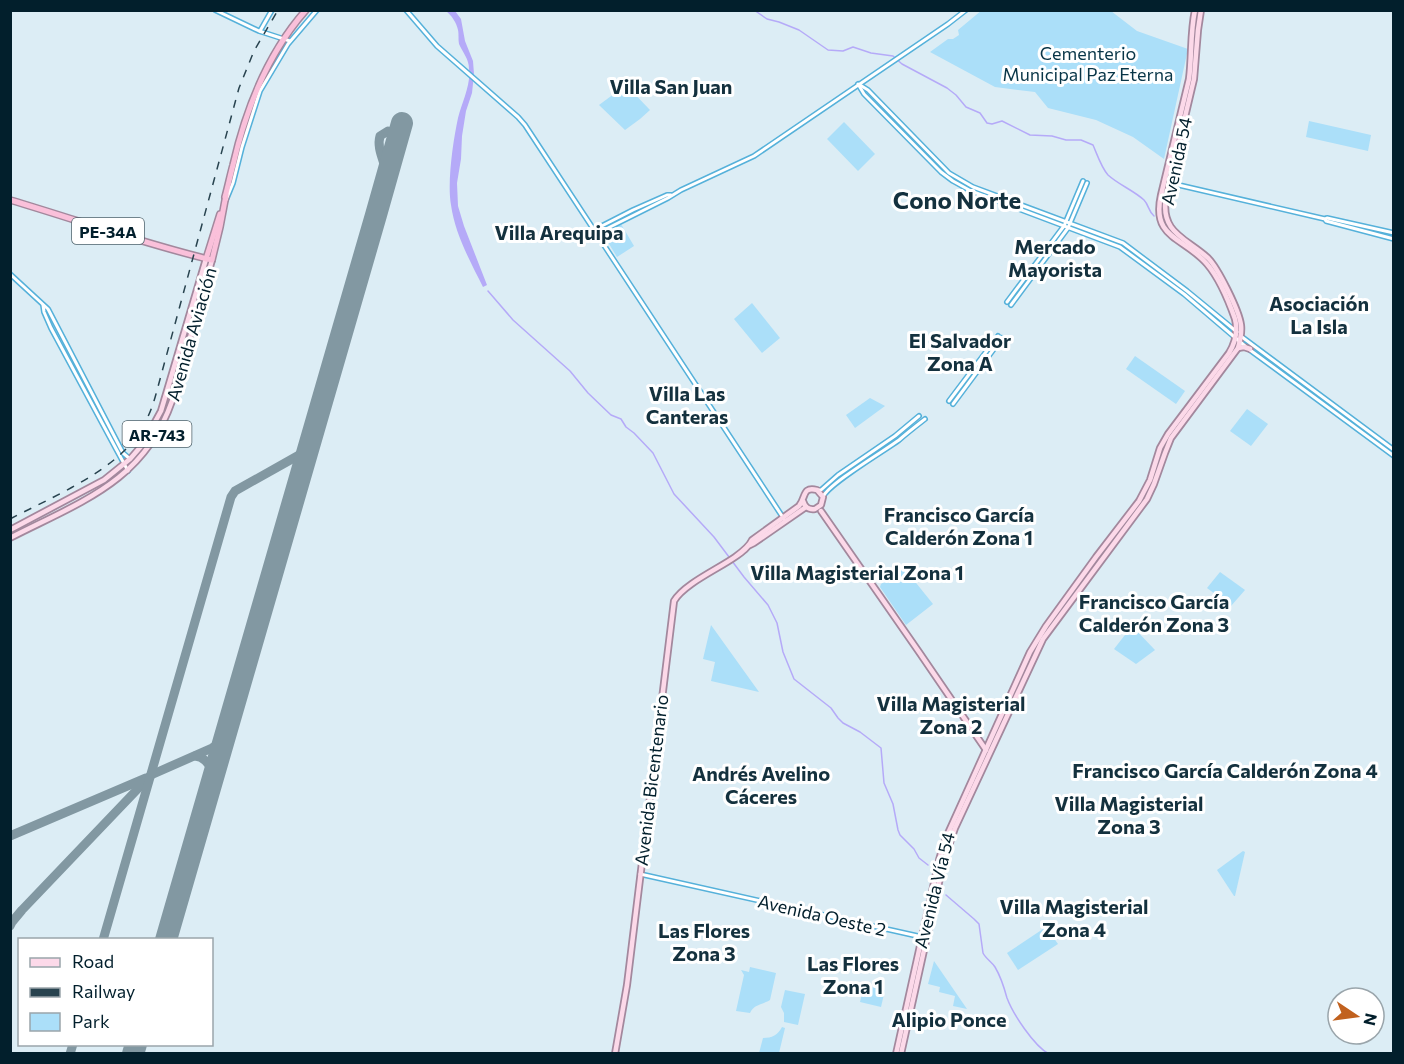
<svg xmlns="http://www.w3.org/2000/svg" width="1404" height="1064" viewBox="0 0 1404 1064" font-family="Commissioner,sans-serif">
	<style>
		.green { fill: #abdff9 }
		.water { fill: #b5aaf8 }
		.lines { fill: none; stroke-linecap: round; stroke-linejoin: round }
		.stream { stroke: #b5aaf8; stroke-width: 1.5 }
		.taxiway { stroke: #8298a2; stroke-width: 9 }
		.runway { stroke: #8298a2; stroke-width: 22 }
		.minor-casing { stroke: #55b1da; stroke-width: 6 }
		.major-casing { stroke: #a3889d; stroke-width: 8 }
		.highway-casing { stroke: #a3889d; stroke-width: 8 }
		.minor { stroke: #fff; stroke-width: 3 }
		.major { stroke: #fcd9e9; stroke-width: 4.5 }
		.highway { stroke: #fac0da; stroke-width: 5 }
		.rail { stroke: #28434f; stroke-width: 1.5; stroke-dasharray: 8 8; stroke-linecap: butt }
		.labels { text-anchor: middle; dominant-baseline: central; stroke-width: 6; stroke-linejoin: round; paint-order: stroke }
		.shield { fill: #fff; stroke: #4e626b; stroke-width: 1.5 }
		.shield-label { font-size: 16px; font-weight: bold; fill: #021f2c }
		.park-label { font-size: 18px; fill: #083547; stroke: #fff }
		.street-label { font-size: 18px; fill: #021f2c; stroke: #fff }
		.neighbourhood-label { font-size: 20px; font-weight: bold; fill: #14313e; stroke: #fff }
		.district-label { font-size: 24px; font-weight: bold; fill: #14313e; stroke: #fff }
	</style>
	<rect width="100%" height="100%" fill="#dcedf5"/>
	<g class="green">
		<path d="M982,10L1111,11L1137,31L1188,49L1164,159L1133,137L1096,120L1048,108L1035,92L995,87L930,52L948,39H953L959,35L958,30Z"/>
		<path d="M626,85L650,110L640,119L625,130L599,105Z"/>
		<path d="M1309,121L1371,135L1368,151L1306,137Z"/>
		<path d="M844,122L875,154L858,171L827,139Z"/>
		<path d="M621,224L634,246L617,257L603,234Z"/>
		<path d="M752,303L780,338L762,353L734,319Z"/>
		<path d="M1135,356L1185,391L1176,404L1126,369Z"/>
		<path d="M870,398L885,406L855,428L846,415Z"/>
		<path d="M1247,409L1268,424L1251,446L1230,431Z"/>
		<path d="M904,568L933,604L906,625L880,587L881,584Z"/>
		<path d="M1220,572L1245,590L1231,606L1207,588Z"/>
		<path d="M711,625L759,692L711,681L715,662L703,659Z"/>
		<path d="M1132,626L1155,650L1136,664L1114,649Z"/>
		<path d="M1243,851L1245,852L1235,896H1234L1217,870Z"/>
		<path d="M1046,927L1058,944L1018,970L1007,953Z"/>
		<path d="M934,961L967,1009L953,1006L955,996L939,992L940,987L928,984Z"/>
		<path d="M750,967L776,973L770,1000C762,1005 754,1004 750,1013L736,1011L744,975L741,970L749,972Z"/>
		<path d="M864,985L885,990L881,1007L860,1002Z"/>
		<path d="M785,990L805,994L798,1025L784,1022V1013L781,1007Z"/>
		<path d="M782,1027L785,1028L779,1053H759L763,1038C772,1038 778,1035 782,1027Z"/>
	</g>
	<path class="water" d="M446,11H455L461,19L465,41L473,61L474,74L472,93L466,111L462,136L461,159L457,183L458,206L464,226L487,285L483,287C470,261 455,234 451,205C447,183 453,141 458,118C462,102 471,85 469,69C469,59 463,53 459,44C458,39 459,34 458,30C456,22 452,16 446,11Z"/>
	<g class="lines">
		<g class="stream">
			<path d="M754,10L767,19L779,22L799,30L828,50L843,51L853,47L871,53L893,56L902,64L947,88L956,95L966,107L980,113L987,123L992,124L1002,121L1030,135L1052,136L1066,140H1081L1093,145C1097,154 1101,167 1108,175C1119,185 1133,190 1144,200C1149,205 1148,211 1154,216"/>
			<path d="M488,291L513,320L570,371L588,393L611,415L621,419L626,427L634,433L653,453L674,494L714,537L744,577L768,605L777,623L783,652L794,679L831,708L838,718L843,723L860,732L881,748L884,783L893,804L898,830L900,835L914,849L919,858L928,865"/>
			<path d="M946,895L974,919L979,924L983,953C986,959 992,962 995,967C1001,977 1004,987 1007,998C1013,1014 1034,1046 1049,1054"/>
		</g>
		<g class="taxiway">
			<path d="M387,177C386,163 376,150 380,136L388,131L398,134C406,145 396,153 391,162"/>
			<path d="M195,756C205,757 211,766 214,776"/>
			<path d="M10,836L146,778"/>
			<path d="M10,926L12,922L22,910L151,775L212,748L219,744L225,736"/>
			<path d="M103,940L231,497L235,491L308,450"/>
			<path d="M70,1054L73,1044"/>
		</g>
		<g class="runway">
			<path d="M166,940L376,215L402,123"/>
			<path d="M133,1054L136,1044"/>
		</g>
		<g class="minor-casing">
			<g id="minor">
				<path d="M215,10L259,31L290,41"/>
				<path d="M406,10L437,46L518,117L525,125L784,519"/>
				<path d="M260,31L272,10"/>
				<path d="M858,84L864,94L941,172L953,181L971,191L1120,247L1184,294L1245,346"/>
				<path d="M860,85L868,90L949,173L973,187L1123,243L1187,291L1237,332"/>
				<path d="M1170,183L1325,219L1327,218L1394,233"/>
				<path d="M226,200L233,183L242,147L260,91L288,44L317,10"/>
				<path d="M1325,219L1326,221L1394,239"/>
				<path d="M594,230L633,210L667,195H671"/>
				<path d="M596,234L668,198L681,190L754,156L948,24L966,10"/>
				<path d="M10,274L48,309L123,453L130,459"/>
				<path d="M1007,302L1064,226L1083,181"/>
				<path d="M43,305L44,312L51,328L128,471"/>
				<path d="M1011,305L1068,228L1087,183"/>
				<path d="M1242,337L1394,450"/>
				<path d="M1250,350L1394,456"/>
				<path d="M949,401L998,336"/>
				<path d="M953,404L1002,338"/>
				<path d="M817,490H821L838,475L895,436L919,416"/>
				<path d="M823,497C828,484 884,451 899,440C907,433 916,426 925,419"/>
				<path d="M640,874L922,937"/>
			</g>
		</g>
		<g class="major-casing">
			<g id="major">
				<path d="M1238,348L1244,347L1250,349"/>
				<path d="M821,511L919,652L986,750"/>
				<path d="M10,530L104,480L130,459L143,444L161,411L206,259"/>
				<path d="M10,538C80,502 144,482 172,401L212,260"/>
				<path d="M750,545L754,543L806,507"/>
				<path d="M615,1054L627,985L674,601C684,584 718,569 735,557C742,552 749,547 752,540L799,506C806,498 802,486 817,490L823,497L821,505L815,509C808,510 805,507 803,501"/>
				<path d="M896,1054L939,860L945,840L1030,652L1046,626L1096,557L1139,501L1150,480L1160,448L1168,434L1229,353C1235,343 1238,331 1235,319C1229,302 1219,278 1207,264C1184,237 1151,239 1161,195L1189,79C1192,56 1190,33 1195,10"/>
				<path d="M901,1054L944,860L955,828L1043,639L1147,499L1154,484L1165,453L1171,438L1238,348C1240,341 1242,333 1241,325C1239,310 1218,268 1208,258C1186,238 1160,233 1166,197L1194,79L1198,30L1201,10"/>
			</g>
		</g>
		<g class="highway-casing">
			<g id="highway">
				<path d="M225,197C228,186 230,176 233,165C246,108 267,54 306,10"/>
				<path d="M10,200C78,220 144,244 212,260L220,227L226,195"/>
				<path d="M206,259L220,214"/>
			</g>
		</g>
		<use href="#minor" class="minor"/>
		<use href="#major" class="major"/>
		<use href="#highway" class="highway"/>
		<path class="rail" d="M10,519C50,498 111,473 137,436C146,423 152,409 156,394L239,88L254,51L278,10"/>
	</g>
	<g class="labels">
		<g class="shield">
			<rect x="72" y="218" width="72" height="26" rx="4.5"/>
			<rect x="122.5" y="421" width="69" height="26" rx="4.5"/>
		</g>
		<g class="shield-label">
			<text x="108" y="231">PE-34A</text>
			<text x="157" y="434">AR-743</text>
		</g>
		<g class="park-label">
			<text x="1088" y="53">Cementerio<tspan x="1088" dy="21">Municipal Paz Eterna</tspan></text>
		</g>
		<g class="street-label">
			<text transform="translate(1176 161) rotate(-78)">Avenida 54</text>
			<text transform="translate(191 334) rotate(-74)">Avenida Aviación</text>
			<text transform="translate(651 780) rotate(-83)">Avenida Bicentenario</text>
			<text transform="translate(934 890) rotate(-76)">Avenida Vía 54</text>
			<text transform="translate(822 915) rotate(13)">Avenida Oeste 2</text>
		</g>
		<g class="neighbourhood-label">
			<text x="671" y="86">Villa San Juan</text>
			<text x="559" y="232">Villa Arequipa</text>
			<text x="1055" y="246">Mercado<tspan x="1055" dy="23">Mayorista</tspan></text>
			<text x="1319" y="303">Asociación<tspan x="1319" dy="23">La Isla</tspan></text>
			<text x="960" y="340">El Salvador<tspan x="960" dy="23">Zona A</tspan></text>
			<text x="687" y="393">Villa Las<tspan x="687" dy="23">Canteras</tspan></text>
			<text x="959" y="514">Francisco García<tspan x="959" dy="23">Calderón Zona 1</tspan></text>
			<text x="857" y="572">Villa Magisterial Zona 1</text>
			<text x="1154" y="601">Francisco García<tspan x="1154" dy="23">Calderón Zona 3</tspan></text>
			<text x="951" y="703">Villa Magisterial<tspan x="951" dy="23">Zona 2</tspan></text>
			<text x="1225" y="770">Francisco García Calderón Zona 4</text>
			<text x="761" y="773">Andrés Avelino<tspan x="761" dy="23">Cáceres</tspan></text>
			<text x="1129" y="803">Villa Magisterial<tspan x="1129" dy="23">Zona 3</tspan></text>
			<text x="1074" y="906">Villa Magisterial<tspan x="1074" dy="23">Zona 4</tspan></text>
			<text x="704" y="930">Las Flores<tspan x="704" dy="23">Zona 3</tspan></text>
			<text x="853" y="963">Las Flores<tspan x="853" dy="23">Zona 1</tspan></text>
			<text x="949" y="1019">Alipio Ponce</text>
		</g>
		<g class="district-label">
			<text x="957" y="199">Cono Norte</text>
		</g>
	</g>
	<rect width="1404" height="1064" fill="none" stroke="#021f2c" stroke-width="24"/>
	<rect x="18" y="938" width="195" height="108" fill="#ffffff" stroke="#9aa5ab" stroke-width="1.5"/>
	<rect x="30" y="958" width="30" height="9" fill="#fcd9e9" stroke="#9aa5ab" stroke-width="1.5"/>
	<text x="72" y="968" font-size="18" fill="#021f2c">Road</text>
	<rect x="30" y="988" width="30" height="9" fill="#28434f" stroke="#9aa5ab" stroke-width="1.5"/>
	<text x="72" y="998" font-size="18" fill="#021f2c">Railway</text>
	<rect x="30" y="1013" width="30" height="18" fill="#abdff9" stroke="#9aa5ab" stroke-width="1.5"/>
	<text x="72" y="1028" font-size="18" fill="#021f2c">Park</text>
	<g transform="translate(1356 1016) rotate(103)"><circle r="28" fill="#ffffff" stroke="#9aa5ab" stroke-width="1.5"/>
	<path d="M0-4.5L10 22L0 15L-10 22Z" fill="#c1611e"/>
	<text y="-9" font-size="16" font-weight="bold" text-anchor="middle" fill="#021f2c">N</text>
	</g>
</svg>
